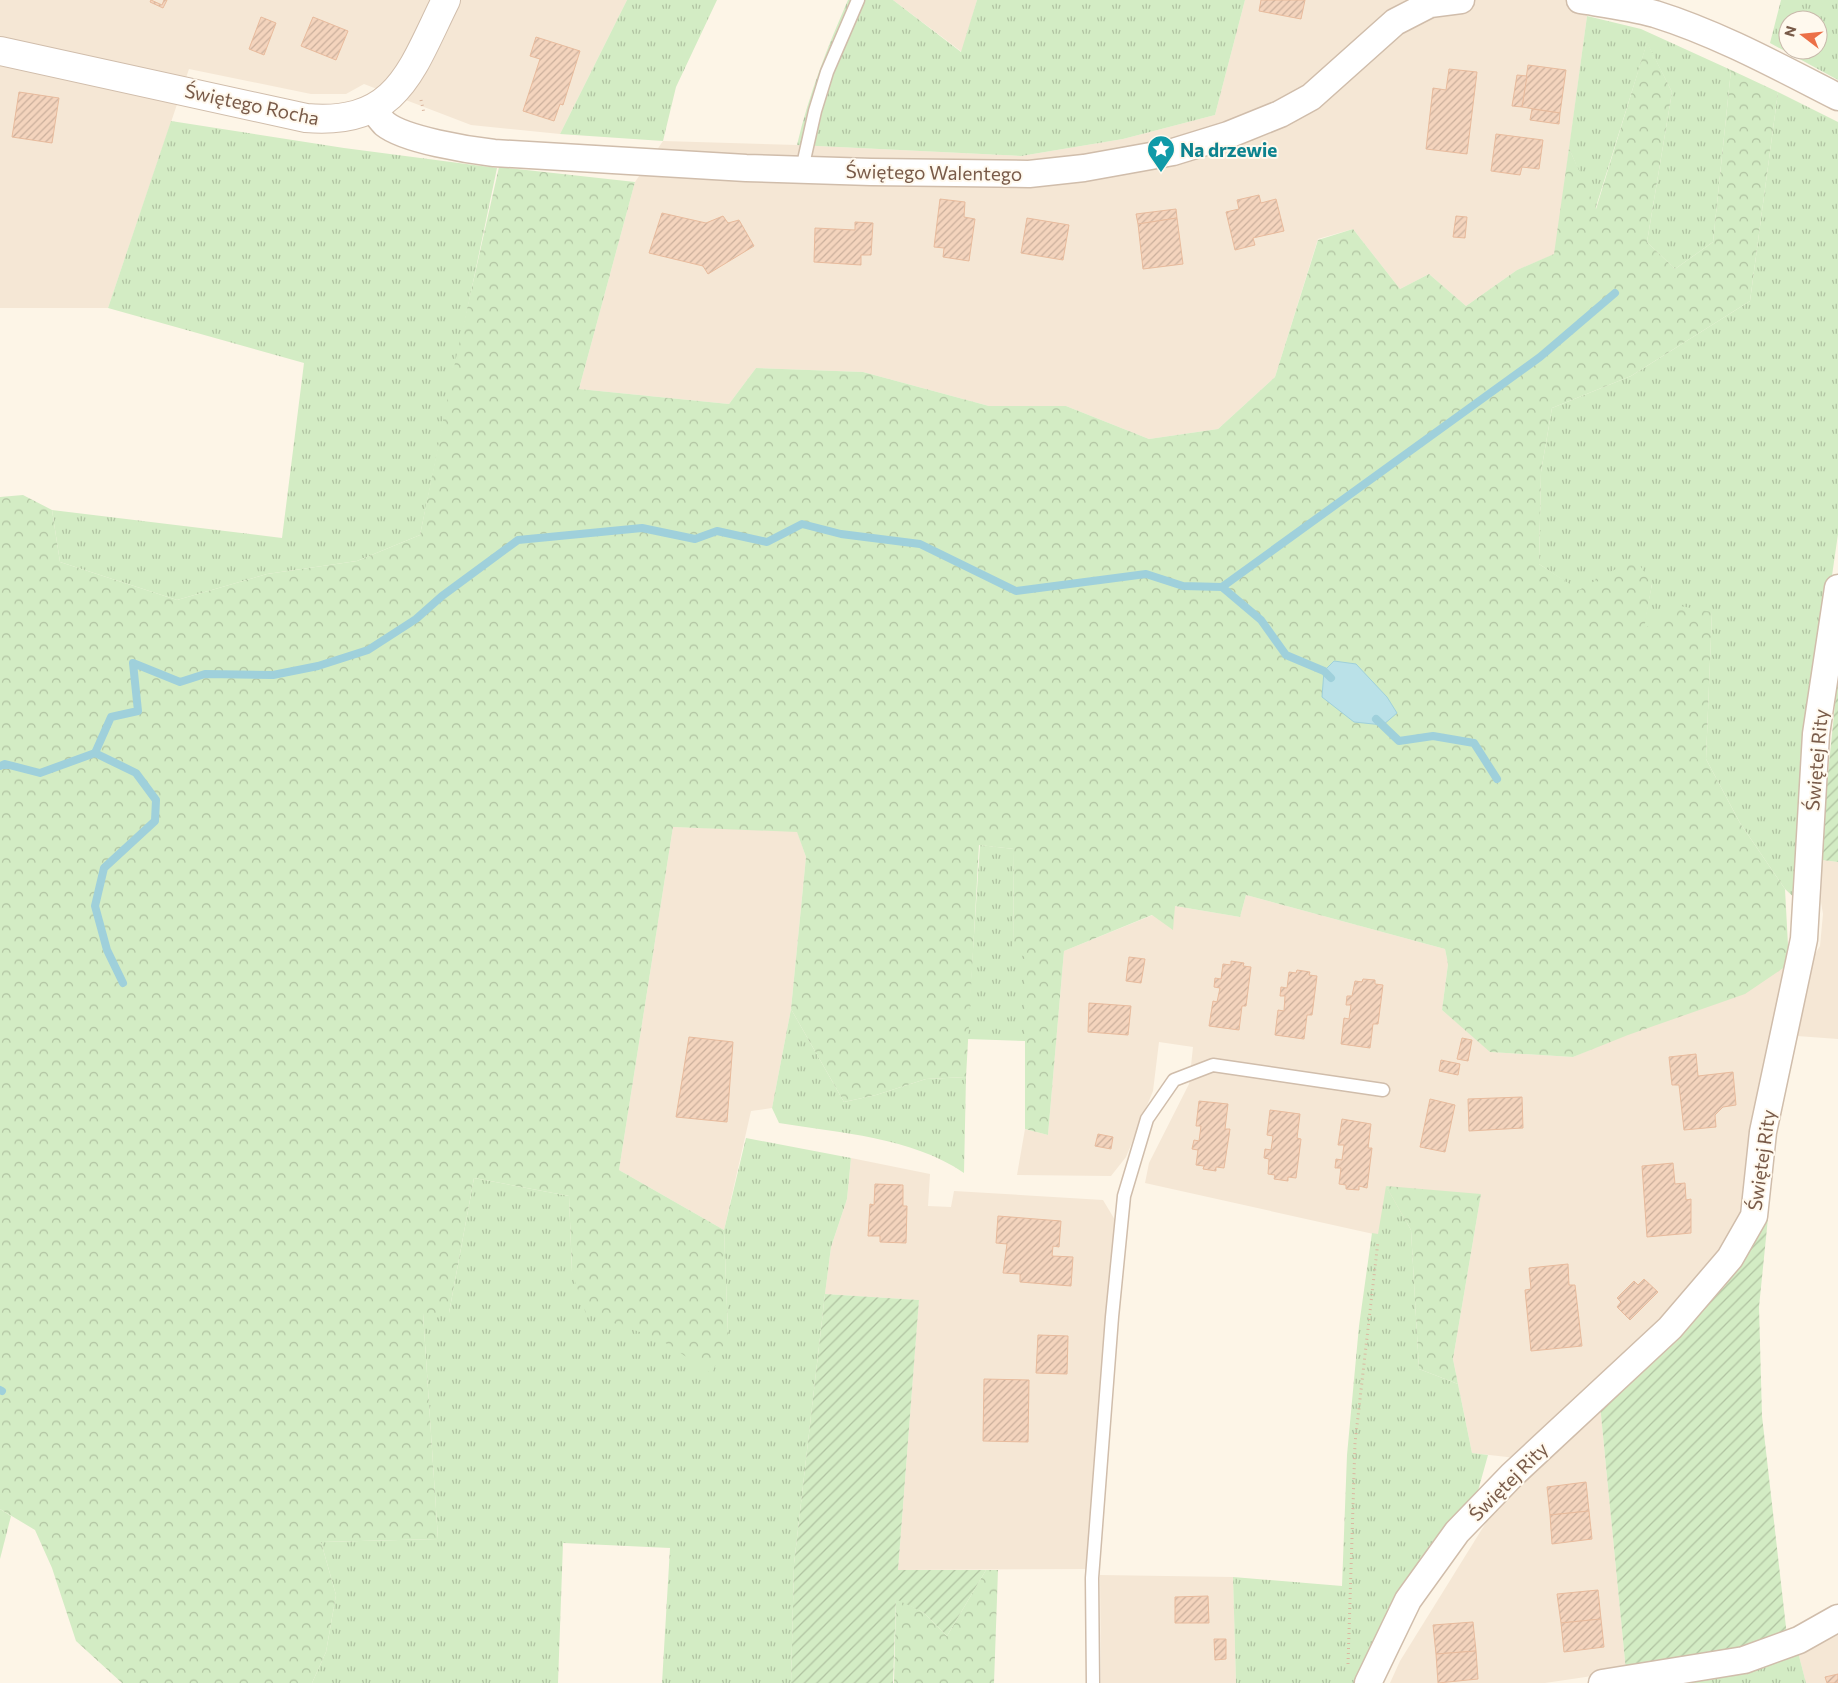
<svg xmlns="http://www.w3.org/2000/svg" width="1838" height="1683" viewBox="0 0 1838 1683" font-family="Commissioner,sans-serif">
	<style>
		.residential { fill: #f5e7d5 }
		.grass { fill: url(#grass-tufts); fill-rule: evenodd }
		.forest { fill: url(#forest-crowns) }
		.garden { fill: url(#garden-furrows) }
		.water { fill: #bae1e8; stroke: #9fd0db }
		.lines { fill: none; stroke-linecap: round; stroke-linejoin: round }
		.stream { stroke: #9fd0db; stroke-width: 8 }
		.building { fill: url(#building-hatch); stroke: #e8bb9d }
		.service-casing { stroke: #d0bdab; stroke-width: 15 }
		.minor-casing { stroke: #d0bdab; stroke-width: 29 }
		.tertiary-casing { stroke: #d0bdab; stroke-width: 30 }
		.path { stroke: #dab7a0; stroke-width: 3; stroke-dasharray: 1 4; stroke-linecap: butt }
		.service { stroke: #fff; stroke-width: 12 }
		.minor { stroke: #fff; stroke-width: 26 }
		.tertiary { stroke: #fff; stroke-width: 28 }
		.labels { text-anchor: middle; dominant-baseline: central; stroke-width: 4; stroke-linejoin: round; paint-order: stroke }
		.street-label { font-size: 19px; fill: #795b49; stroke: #fff9ee }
		.culture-label { font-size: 19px; font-weight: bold; fill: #0d838f; stroke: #fff9ee; text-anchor: start }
	</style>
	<defs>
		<pattern id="grass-tufts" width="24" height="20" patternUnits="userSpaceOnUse" patternTransform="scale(1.25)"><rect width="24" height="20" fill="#d3ecc4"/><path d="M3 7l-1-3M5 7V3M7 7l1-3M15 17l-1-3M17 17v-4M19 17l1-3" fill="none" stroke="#b0c2a1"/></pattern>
		<pattern id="forest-crowns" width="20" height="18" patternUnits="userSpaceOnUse" patternTransform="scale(1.25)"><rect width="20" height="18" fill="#d3ecc4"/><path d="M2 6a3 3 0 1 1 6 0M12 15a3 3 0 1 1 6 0" fill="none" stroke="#b0c2a1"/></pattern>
		<pattern id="garden-furrows" width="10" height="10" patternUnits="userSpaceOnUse" patternTransform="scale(1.25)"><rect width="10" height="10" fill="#d3ecc4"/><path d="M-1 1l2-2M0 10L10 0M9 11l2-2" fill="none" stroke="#b0c2a1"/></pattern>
		<pattern id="building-hatch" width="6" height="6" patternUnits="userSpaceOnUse" patternTransform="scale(1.25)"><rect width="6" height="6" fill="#f4d4bd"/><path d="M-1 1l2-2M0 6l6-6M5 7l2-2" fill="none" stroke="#caaf9c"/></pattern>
	</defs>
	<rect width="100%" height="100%" fill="#fdf5e7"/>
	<g class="residential">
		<path d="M0,0H627L560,134L471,125L364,84L346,94H311L189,69L108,308H0Z"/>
		<path d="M893,0H977L962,52Z"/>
		<path d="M1245,0H1593L1587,16L1555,254L1517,270L1466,306L1429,274L1400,289L1353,229L1318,239L1275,377L1218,429L1149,439L1066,406H989L863,372L756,368L729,404L579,389L635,182L663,141L797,145L1021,156L1123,139L1215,115Z"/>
		<path d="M673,827L797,831L806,857L791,1009L772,1108L751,1111L724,1230L619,1170Z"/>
		<path d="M1822,860L1838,862V1039L1797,1036L1814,956L1820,946L1823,914L1821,902Z"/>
		<path d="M1246,895L1445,949L1448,964L1442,1010L1491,1052L1573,1057L1789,964L1745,1217L1720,1261L1598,1384L1516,1458L1472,1453L1453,1359L1481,1194L1378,1235L1145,1183L1149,1163L1189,1084L1193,1047L1159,1042L1153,1091L1126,1157L1111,1176L1017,1175L1025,1129L1048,1135L1064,951L1175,906L1240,917Z"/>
		<path d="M851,1158L930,1174L928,1206L951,1207L954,1191L1103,1200L1115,1220L1105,1330L1086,1569L898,1570L919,1300L825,1294L831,1247L847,1199Z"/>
		<path d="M1600,1405L1626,1671L1545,1683H1390L1400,1661L1500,1500Z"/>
		<path d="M1100,1575L1233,1577L1236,1683H1101Z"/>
		<path d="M1838,1630V1683H1806L1798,1652Z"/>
	</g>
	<g class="grass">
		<path d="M627,0H717L676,87L663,141L560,134Z"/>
		<path d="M848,0H893L961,52L977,0H1245L1215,115L1123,139L1021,156L797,145C809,94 827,48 848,0Z"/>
		<path d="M1781,0H1838V80L1770,43ZM1788,20H1818V50H1788Z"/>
		<path d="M1587,16L1641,29L1731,70L1713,242L1675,269L1647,242L1672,92L1647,43L1595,210L1569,148Z"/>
		<path d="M1778,92L1838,122V534L1816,687L1799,902L1785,889L1740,823L1706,759L1712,612L1643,630L1652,584L1579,591L1539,564L1541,472L1552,408L1631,376L1750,301Z"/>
		<path d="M171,121L344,148L497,168L420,535L357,561L267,574L177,600L60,562L52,510L282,538L304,363L108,308Z"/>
		<path d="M980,845L1014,849L1013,950L1025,956V1041L967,1039Z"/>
		<path d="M791,1009L844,1102L876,1095L926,1079L966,1077L964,1173C912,1137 839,1133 779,1123L772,1108Z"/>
		<path d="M746,1138L851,1158L847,1199L831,1247L825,1294L794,1564L791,1683H662L670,1548L563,1543L558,1683H312L326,1652L336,1595L321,1542L438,1539L423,1313H449L474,1178L569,1196L572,1272L728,1333L724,1230Z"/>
		<path d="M1386,1186L1411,1230L1419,1369L1458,1384L1472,1453L1488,1455L1476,1498L1357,1683H1236L1233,1577L1342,1586L1347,1455L1359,1326L1372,1233L1378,1234Z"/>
		<path d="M0,1509L11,1516L0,1559Z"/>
		<path d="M1798,1652L1806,1683H1674Z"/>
	</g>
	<g class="forest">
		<path d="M1647,42L1672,92L1647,242L1675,269L1713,242L1731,70L1778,92L1750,301L1631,376L1552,408L1541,472L1539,564L1579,590L1635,558L1652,584L1644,629L1675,605L1712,612L1706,759L1740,823L1785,889L1789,964L1745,994L1628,1035L1573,1057L1490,1052L1442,1010L1448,964L1445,949L1246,895L1240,917L1175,906L1173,930L1152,915L1064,951L1048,1135L1025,1129V957L1013,951L1014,849L979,845L966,1077L926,1079L876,1095L844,1102L791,1009L806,857L797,832L673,827L619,1170L724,1230L728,1333L712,1374L658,1338L586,1314L572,1272L569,1196L474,1178L449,1313H423L438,1539L321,1542L336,1595L326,1652L312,1683H122L76,1641L52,1568L35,1530L0,1509V497L23,495L52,510L60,562L177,600L267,574L357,561L420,535L456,358L499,167L635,182L579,389L729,404L756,368L863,372L989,406H1066L1149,439L1218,429L1275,377L1318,240L1353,229L1400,289L1429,274L1466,306L1517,270L1554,254L1569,148L1596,209Z"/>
		<path d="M1386,1186L1481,1194L1453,1359L1458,1384L1419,1369L1411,1230Z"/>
		<path d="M986,1570H998L994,1683H894L896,1598L924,1613L947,1636Z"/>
	</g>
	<g class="garden">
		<path d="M1838,676V862L1822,860V831Z"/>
		<path d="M1768,1218L1759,1307L1762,1416L1787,1636L1721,1653L1626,1671L1600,1405L1683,1329L1725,1286Z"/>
		<path d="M825,1294L919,1300L898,1570H986L947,1636L924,1613L896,1599L893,1683H791L794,1564Z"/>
	</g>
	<path class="water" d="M1334,661L1356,664L1387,697L1397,713L1383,725L1354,722L1322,697L1324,671Z"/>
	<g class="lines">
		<g class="stream">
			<path d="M1222,587L1540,357L1615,293"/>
			<path d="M1376,719L1399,741L1433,736L1474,743L1497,779"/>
			<path d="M95,753L136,773L156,800L155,821L104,868L95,906L107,950L123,983"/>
			<path d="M0,766L5,764L40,773L95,753L111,717L138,711L133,663L180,682L205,674L273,675L318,666L368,650L416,619L442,596L518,540L642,528L695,539L717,531L767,542L802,524L841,534L920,544L1016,591L1146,574L1183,586L1222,587L1261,620L1286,655L1324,671L1331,678"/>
			<path d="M0,1390L2,1391"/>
		</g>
	</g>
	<g class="building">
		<path d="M151,0L162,5L164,0H167L163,8L150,2Z"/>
		<path d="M1261,0H1305L1301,19L1259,11Z"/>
		<path d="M261,17L276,23L264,55L249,49Z"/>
		<path d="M313,17L348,31L336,60L301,46Z"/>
		<path d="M536,37L580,51L563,105L560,104L554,121L523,111L540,59L530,56Z"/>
		<path d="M1528,65L1566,70L1560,113L1522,107Z"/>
		<path d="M1449,69L1477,72L1467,154L1426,149L1433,88L1446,90Z"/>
		<path d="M1517,75L1527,76L1522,107L1512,106Z"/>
		<path d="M19,92L59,98L52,143L12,137Z"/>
		<path d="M1532,109L1560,113L1559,124L1530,120Z"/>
		<path d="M1496,134L1543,140L1539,169L1522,167L1520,175L1491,171Z"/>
		<path d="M1259,195L1261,203L1276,199L1284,231L1253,238L1255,245L1235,250L1226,212L1239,209L1237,200Z"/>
		<path d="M940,199L965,202L964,217L975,219L969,261L943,257L944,248L934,247Z"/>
		<path d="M1176,209L1177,218L1138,224L1136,214Z"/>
		<path d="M662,213L706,223L723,216L728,223L739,220L754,246L708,274L703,266L649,253Z"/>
		<path d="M1456,216L1467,217L1465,238L1453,237Z"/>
		<path d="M1027,218L1069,225L1063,260L1021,253Z"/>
		<path d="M1177,218L1183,264L1143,269L1138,224Z"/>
		<path d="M855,222L873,223L871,255H861V265L814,262L815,228L855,230Z"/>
		<path d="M1129,957L1145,959L1141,983L1126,981Z"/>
		<path d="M1231,961L1244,963L1243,966L1251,967L1246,1006H1242L1239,1030L1209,1026L1213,1001L1217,1002L1220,988L1214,987L1215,978L1221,979L1223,964L1231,965Z"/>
		<path d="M1297,970L1310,972L1309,975L1317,976L1312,1015H1307L1304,1039L1275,1035L1278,1010L1284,1011L1285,996H1280L1281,987L1287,988L1289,972L1296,973Z"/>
		<path d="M1363,979L1375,980V984L1383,985L1378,1024H1373L1370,1048L1341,1044L1344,1018L1349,1019L1351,1005H1346L1347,996H1352L1355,981L1362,982Z"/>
		<path d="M1089,1003L1131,1006L1128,1035L1088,1032Z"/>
		<path d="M689,1037L733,1042L727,1122L676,1117Z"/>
		<path d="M1462,1038L1472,1040L1468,1061L1457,1059Z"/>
		<path d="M1696,1054L1698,1076L1733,1072L1736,1105L1723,1107L1715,1115L1716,1127L1684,1130L1679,1085H1672L1669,1057Z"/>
		<path d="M1441,1060L1460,1064L1458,1075L1439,1071Z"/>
		<path d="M1522,1097L1523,1128L1469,1131L1468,1099Z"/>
		<path d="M1430,1099L1455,1105L1445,1152L1420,1147Z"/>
		<path d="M1199,1101L1228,1104L1225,1129H1230L1224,1168L1216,1167V1171L1203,1169L1204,1166L1196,1165L1198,1150L1192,1149L1194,1140L1199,1141L1201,1126H1196Z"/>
		<path d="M1270,1110L1300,1114L1297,1138L1301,1139L1296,1178L1288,1177V1181L1274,1179L1275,1175L1268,1174L1269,1159L1264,1158L1265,1149L1271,1150L1273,1136L1267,1135Z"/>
		<path d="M1342,1119L1371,1124L1368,1148H1372L1367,1188L1359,1186V1190L1346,1189V1185L1339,1184L1341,1168H1335L1336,1159L1342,1160L1344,1145H1338Z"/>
		<path d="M1098,1134L1113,1137L1111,1149L1095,1146Z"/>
		<path d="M1673,1163L1675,1184L1685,1183L1686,1200L1691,1199V1233L1647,1237L1642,1166Z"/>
		<path d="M875,1184L903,1185V1206H907L906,1243L880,1242V1236H868L870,1204L874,1205Z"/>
		<path d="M998,1216L1061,1221L1059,1247L1053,1246L1052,1256L1073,1257L1071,1286L1020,1282V1274L1003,1273L1007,1244L996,1243Z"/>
		<path d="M1568,1264L1569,1285H1575L1582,1346L1531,1351L1525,1290L1531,1289L1529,1268Z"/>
		<path d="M1644,1279L1658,1292L1630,1320L1617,1307L1621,1302L1617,1298L1634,1281L1638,1285Z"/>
		<path d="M1038,1335L1068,1336L1067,1374L1036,1373Z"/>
		<path d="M984,1379L1029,1380L1028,1442L983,1441Z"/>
		<path d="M1586,1482L1589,1511L1550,1515L1547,1487Z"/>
		<path d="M1589,1511L1592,1539L1552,1544L1550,1515Z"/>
		<path d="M1598,1590L1601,1619L1561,1623L1557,1594Z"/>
		<path d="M1208,1596L1209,1623H1175V1597Z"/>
		<path d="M1601,1619L1604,1647L1564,1652L1561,1623Z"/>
		<path d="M1473,1622L1476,1651L1436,1654L1433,1625Z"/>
		<path d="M1214,1639H1226V1659L1215,1660Z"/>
		<path d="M1476,1651L1478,1679L1438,1683L1436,1654Z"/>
		<path d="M1838,1674V1683H1827L1825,1677Z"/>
	</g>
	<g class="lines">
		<g class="service-casing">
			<g id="service">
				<path d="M802,169L815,111L827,72L858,0"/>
				<path d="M1093,1683L1092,1578L1112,1317L1124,1196L1147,1119L1174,1080L1213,1065L1383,1090"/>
			</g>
		</g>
		<g class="minor-casing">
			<g id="minor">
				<path d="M1580,0C1605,4 1630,7 1655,14C1719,34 1779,67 1838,97"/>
				<path d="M372,109C377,114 381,120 385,124C405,140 469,150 494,153L746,168L871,172L1029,174L1084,168L1173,152L1228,135L1280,114L1311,97L1395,22L1430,4L1461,0"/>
				<path d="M1368,1683L1408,1600L1457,1532L1512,1475L1670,1328L1730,1258L1754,1216L1763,1132L1804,939L1816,734L1838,588"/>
				<path d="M1602,1683L1744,1660L1799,1640L1838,1618"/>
			</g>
		</g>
		<g class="tertiary-casing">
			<path id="tertiary" d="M0,51L306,118C398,126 411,70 446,0"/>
		</g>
		<g class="path">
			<path d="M421,100L424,113"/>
			<path d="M1348,1664L1355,1443L1378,1241"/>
		</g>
		<use href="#service" class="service"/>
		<use href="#minor" class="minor"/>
		<use href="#tertiary" class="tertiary"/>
	</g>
	<defs>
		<g id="sight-pin" transform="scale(1.4375)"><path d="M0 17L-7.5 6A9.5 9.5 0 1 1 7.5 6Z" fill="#0f9aa8" stroke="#fff9ee"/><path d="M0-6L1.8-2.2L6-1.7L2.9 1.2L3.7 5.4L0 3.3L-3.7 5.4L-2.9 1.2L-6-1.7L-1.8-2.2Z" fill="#fff"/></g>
	</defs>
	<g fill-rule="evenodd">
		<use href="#sight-pin" x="1161" y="149"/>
	</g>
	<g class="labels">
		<g class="street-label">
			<text transform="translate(252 104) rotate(12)">Świętego Rocha</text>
			<text transform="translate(934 172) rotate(1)">Świętego Walentego</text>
			<text transform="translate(1816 760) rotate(-85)">Świętej Rity</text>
			<text transform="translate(1761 1160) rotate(-82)">Świętej Rity</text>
			<text transform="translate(1508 1481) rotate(-45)">Świętej Rity</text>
		</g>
		<g class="culture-label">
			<text x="1180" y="149">Na drzewie</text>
		</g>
	</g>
	<g transform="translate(1803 35) rotate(286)"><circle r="24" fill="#fff9ee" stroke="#c9baac"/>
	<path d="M0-4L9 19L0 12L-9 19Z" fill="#ec7047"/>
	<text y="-8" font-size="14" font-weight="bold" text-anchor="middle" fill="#795b49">N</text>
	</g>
</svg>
